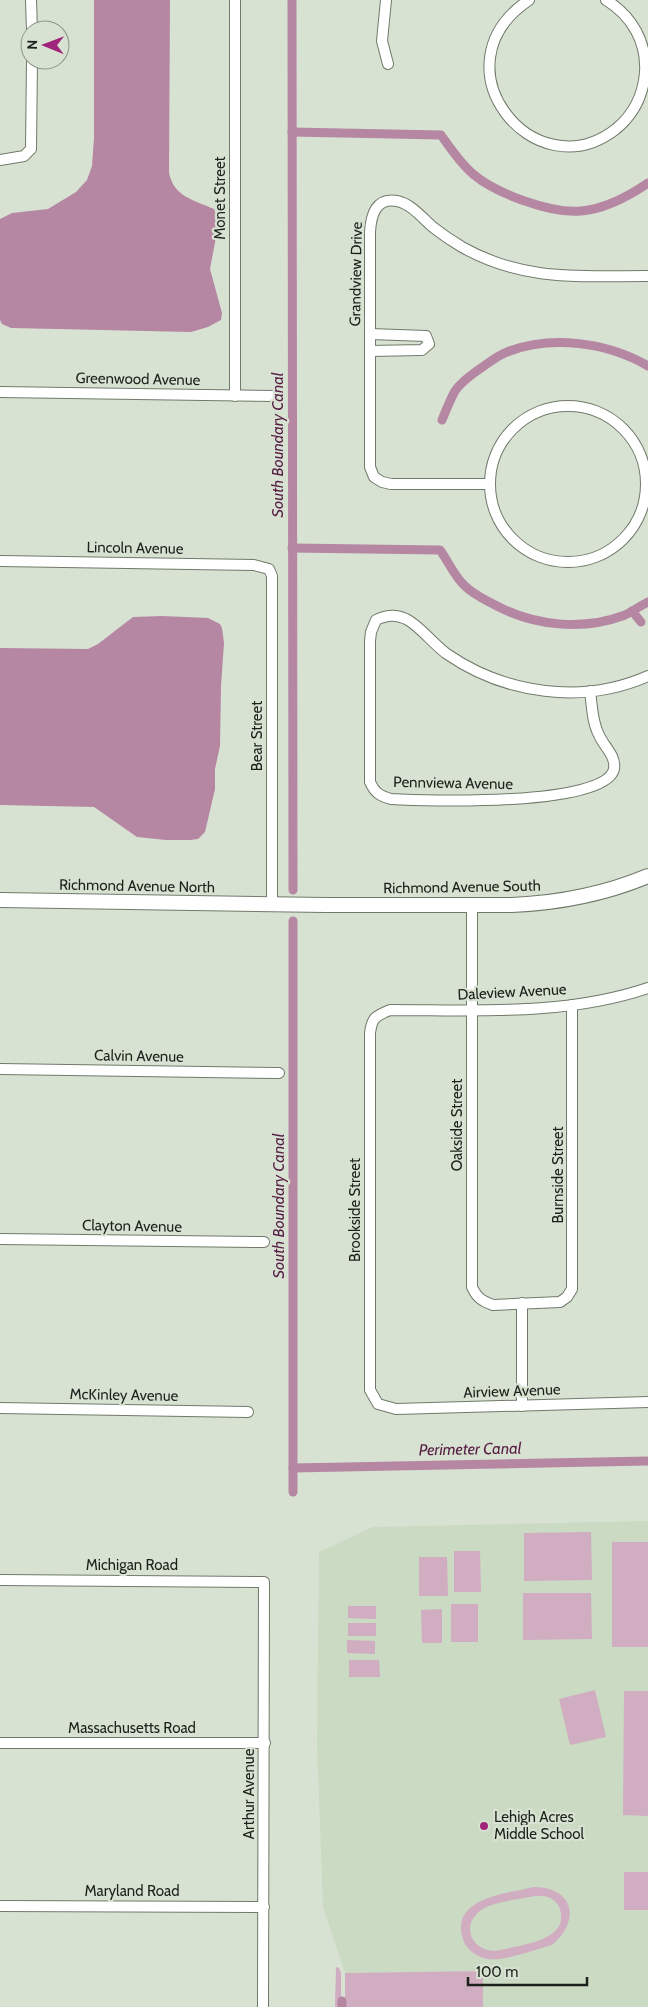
<svg xmlns="http://www.w3.org/2000/svg" width="648" height="2007" viewBox="0 0 648 2007" font-family="Cabin,sans-serif">
	<style>
		.built { fill: #cbdac3 }
		.green { fill: #d0adc1; fill-rule: evenodd }
		.water { fill: #b687a2 }
		.lines { fill: none; stroke-linecap: round; stroke-linejoin: round }
		.canal { stroke: #b687a2; stroke-width: 9 }
		.street-casing { stroke: #707a6b; stroke-width: 12 }
		.secondary-casing { stroke: #707a6b; stroke-width: 16 }
		.street { stroke: #fff; stroke-width: 10 }
		.secondary { stroke: #fff; stroke-width: 14 }
		.poi-dot { fill: #a0257a; stroke: #d7e2d2; stroke-width: 2 }
		.labels { text-anchor: middle; dominant-baseline: central; stroke-width: 4.5; stroke-linejoin: round; paint-order: stroke }
		.street-label { font-size: 15px; fill: #1d211b; stroke: #d7e2d2 }
		.poi-label { font-size: 15px; fill: #1d211b; stroke: #d7e2d2; text-anchor: start }
		.water-label { font-size: 16px; font-style: italic; fill: #571e44; stroke: #d7e2d2 }
	</style>
	<rect width="100%" height="100%" fill="#d7e2d2"/>
	<path class="built" d="M648,1521V2007H483V1971L345,1973L323,1907L317,1744L319,1552L373,1527Z"/>
	<g class="green">
		<path d="M591,1532L592,1580L524,1581V1533Z"/>
		<rect x="612" y="1542" width="36" height="105"/>
		<path d="M454,1551H480L481,1592H454Z"/>
		<path d="M419,1557H447L448,1596H419Z"/>
		<path d="M523,1593H591L592,1639L523,1640Z"/>
		<rect x="451" y="1604" width="27" height="38"/>
		<path d="M348,1606H376V1619L348,1618Z"/>
		<path d="M442,1609V1643H422L421,1610Z"/>
		<rect x="348" y="1623" width="28" height="13"/>
		<path d="M347,1640L375,1641V1654L347,1653Z"/>
		<path d="M379,1660L380,1677H349V1660Z"/>
		<path d="M595,1690L606,1737L570,1745L559,1699Z"/>
		<path d="M624,1691H648V1816L623,1815Z"/>
		<rect x="624" y="1872" width="24" height="38"/>
		<path d="M534,1887C574,1887 581,1921 552,1945C537,1949 502,1962 488,1959C479,1958 468,1951 464,1942C447,1898 506,1894 534,1887ZM544,1896C553,1898 560,1903 561,1914C565,1941 520,1945 501,1950C476,1956 458,1928 480,1911C490,1902 521,1899 535,1896Z"/>
		<path d="M336,1967L339,1968L341,1973V2007H335Z"/>
		<path d="M483,1971V2007H345V1973Z"/>
	</g>
	<g class="water">
		<path d="M94,0H170L169,173C174,197 194,200 214,209L219,221L210,269L222,313L221,320L208,327L191,332L11,328L2,324L0,320V219L12,213L48,209L76,192L87,180L92,166L94,138Z"/>
		<path d="M162,616L208,618L220,624L222,628L224,643L221,686L220,746L215,769V789L205,832L198,839L190,840H166L137,837L94,807L0,805V648L88,649L98,644L133,617Z"/>
	</g>
	<g class="lines">
		<g class="canal">
			<path d="M292,0L293,890"/>
			<path d="M292,132L441,135C451,149 460,163 473,174C495,193 551,214 581,211C604,209 629,196 648,183"/>
			<path d="M442,420C446,410 450,400 455,391C461,382 475,372 484,366C491,361 499,355 507,352C551,335 607,342 648,366"/>
			<path d="M292,548L440,550C448,561 454,575 463,584C471,593 485,600 495,605C534,626 583,631 625,615C633,611 640,606 648,602"/>
			<path d="M632,611L641,622"/>
			<path d="M293,1468L648,1461"/>
			<path d="M293,1492V921"/>
			<path d="M342,2007V2001"/>
		</g>
		<g class="street-casing">
			<g id="street">
				<path d="M31,0L32,30"/>
				<path d="M386,0L382,41L388,64"/>
				<path d="M529,0C432,65 534,193 616,129C633,115 643,95 645,73C647,42 632,16 606,0"/>
				<path d="M0,160L24,156L31,149L32,60"/>
				<path d="M370,351L422,350L429,344L426,336L370,334"/>
				<path d="M0,392L276,396"/>
				<path d="M235,396V0"/>
				<circle cx="568" cy="484" r="78"/>
				<path d="M490,484H391L382,482L374,477L370,467V232C371,215 376,197 397,201C412,204 423,219 434,228C443,235 452,241 462,247C524,282 580,276 648,276"/>
				<path d="M0,561L254,565L269,569L272,576V904"/>
				<path d="M590,691C592,705 592,722 599,735C604,747 616,755 614,769C606,807 424,801 391,799C380,796 375,793 370,782V641L371,632L376,620C386,615 396,614 406,619C419,625 434,645 447,654C505,694 583,705 648,676"/>
				<path d="M472,905V1287C477,1298 482,1301 493,1305L560,1302L567,1297L572,1289V1005"/>
				<path d="M648,988C566,1016 476,1010 390,1010C376,1016 372,1017 370,1033V1390L378,1404L396,1409L648,1402"/>
				<path d="M0,1069L279,1073"/>
				<path d="M0,1239L264,1242"/>
				<path d="M522,1406V1303"/>
				<path d="M0,1408L248,1412"/>
				<path d="M0,1580L264,1582L263,2007"/>
				<path d="M0,1743H265"/>
				<path d="M0,1906L264,1907"/>
			</g>
		</g>
		<g class="secondary-casing">
			<path id="secondary" d="M0,900L326,905H512C559,903 605,894 648,876"/>
		</g>
		<use href="#street" class="street"/>
		<use href="#secondary" class="secondary"/>
	</g>
	<circle class="poi-dot" cx="484" cy="1826" r="5"/>
	<g class="labels">
		<g class="street-label">
			<text transform="translate(220 198) rotate(-90)">Monet Street</text>
			<text transform="translate(356 274) rotate(-89)">Grandview Drive</text>
			<text transform="translate(138 379) rotate(1)">Greenwood Avenue</text>
			<text transform="translate(135 548) rotate(1)">Lincoln Avenue</text>
			<text transform="translate(257 736) rotate(-90)">Bear Street</text>
			<text transform="translate(453 783) rotate(1)">Pennviewa Avenue</text>
			<text transform="translate(137 886) rotate(1)">Richmond Avenue North</text>
			<text transform="translate(462 887) rotate(-1)">Richmond Avenue South</text>
			<text transform="translate(512 992) rotate(-3)">Daleview Avenue</text>
			<text transform="translate(139 1056) rotate(1)">Calvin Avenue</text>
			<text transform="translate(457 1125) rotate(-90)">Oakside Street</text>
			<text transform="translate(558 1175) rotate(-90)">Burnside Street</text>
			<text transform="translate(355 1210) rotate(-90)">Brookside Street</text>
			<text transform="translate(132 1226) rotate(1)">Clayton Avenue</text>
			<text transform="translate(512 1391) rotate(-2)">Airview Avenue</text>
			<text transform="translate(124 1395) rotate(1)">McKinley Avenue</text>
			<text x="132" y="1565">Michigan Road</text>
			<text x="132" y="1728">Massachusetts Road</text>
			<text transform="translate(249 1794) rotate(-90)">Arthur Avenue</text>
			<text x="132" y="1891">Maryland Road</text>
		</g>
		<g class="poi-label">
			<text x="494" y="1817">Lehigh Acres<tspan x="494" dy="17">Middle School</tspan></text>
		</g>
		<g class="water-label">
			<text transform="translate(277 445) rotate(-90)">South Boundary Canal</text>
			<text transform="translate(278 1206) rotate(-90)">South Boundary Canal</text>
			<text transform="translate(470 1449) rotate(-1)">Perimeter Canal</text>
		</g>
	</g>
	<g transform="translate(45 45) rotate(271)"><circle r="24" fill="#d7e2d2" stroke="#8d9589"/>
	<path d="M0-4L9 19L0 12L-9 19Z" fill="#a0257a"/>
	<text y="-8" font-size="14" font-weight="bold" text-anchor="middle" fill="#1d211b">N</text>
	</g>
	<path d="M468 1977v8h119v-8" fill="none" stroke="#1d211b" stroke-width="2.5"/>
	<text x="476" y="1977" font-size="15" fill="#1d211b" stroke="#d7e2d2" stroke-width="4" paint-order="stroke">100 m</text>
</svg>
